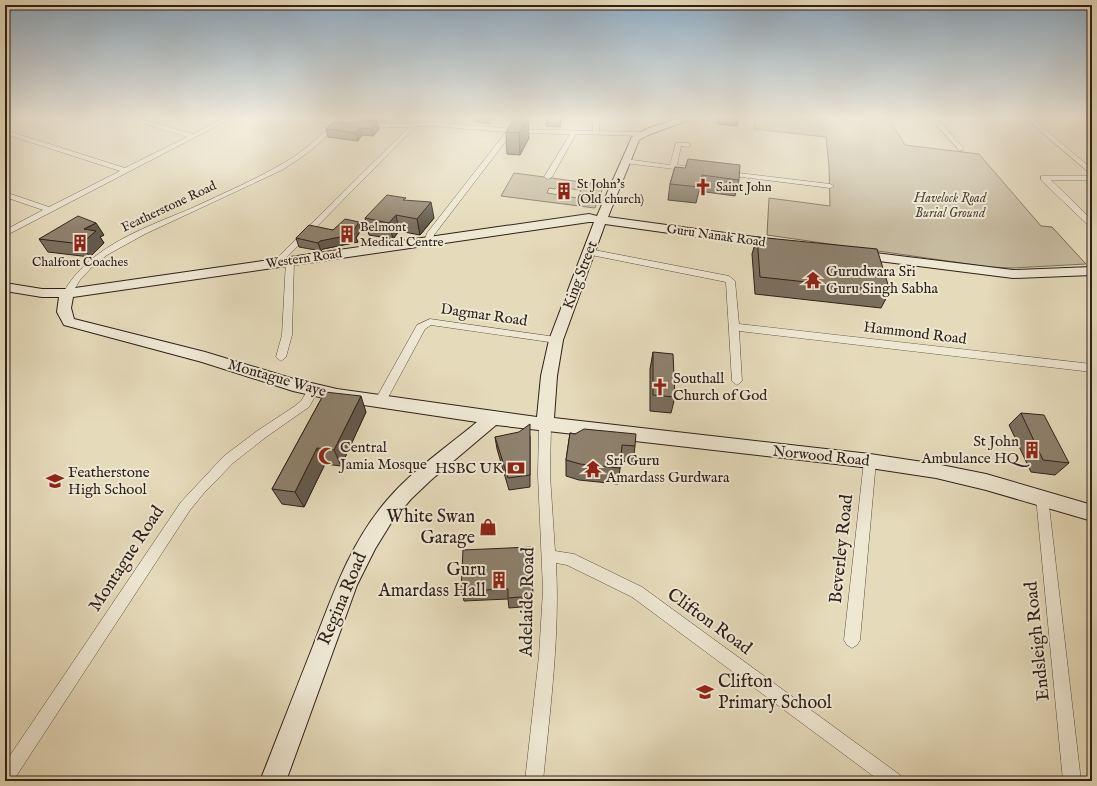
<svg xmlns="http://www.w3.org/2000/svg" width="1097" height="786" viewBox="0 0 1097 786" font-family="'IM FELL English',serif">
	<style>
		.green { fill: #c6ba9f; stroke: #7a6d5c; fill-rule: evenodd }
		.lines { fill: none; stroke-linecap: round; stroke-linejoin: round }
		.street-casing { stroke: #5c4e42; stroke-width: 1 }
		.secondary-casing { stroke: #2f201a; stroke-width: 2 }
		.street { fill: #eee7d2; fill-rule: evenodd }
		.secondary { fill: #eee7d2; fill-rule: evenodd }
		.wall { fill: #7a6f5e; stroke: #2f201a }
		.shaded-wall { fill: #635a4c; stroke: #2f201a }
		.building { fill: #8e816d; stroke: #2f201a }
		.labels { text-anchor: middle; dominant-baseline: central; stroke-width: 4; stroke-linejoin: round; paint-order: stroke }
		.far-poi-label { font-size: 13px; fill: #2f201a; stroke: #eee7d2; text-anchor: start }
		.far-park-label { font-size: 13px; font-style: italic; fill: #55463b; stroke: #eee7d2 }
		.far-street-label { font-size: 13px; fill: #2f201a; stroke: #eee7d2 }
		.poi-label { font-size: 15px; fill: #2f201a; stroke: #eee7d2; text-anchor: start }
		.street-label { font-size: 15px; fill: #2f201a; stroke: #eee7d2 }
		.near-poi-label { font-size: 18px; fill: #2f201a; stroke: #eee7d2; text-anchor: end }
		.near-street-label { font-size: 18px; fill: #2f201a; stroke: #eee7d2 }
	</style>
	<rect width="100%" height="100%" fill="#e5daba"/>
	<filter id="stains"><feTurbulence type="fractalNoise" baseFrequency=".005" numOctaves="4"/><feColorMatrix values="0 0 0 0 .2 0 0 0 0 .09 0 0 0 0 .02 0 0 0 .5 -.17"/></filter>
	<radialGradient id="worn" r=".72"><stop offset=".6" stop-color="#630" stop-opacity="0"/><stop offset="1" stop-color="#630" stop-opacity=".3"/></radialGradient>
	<g class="green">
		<path d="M756,117H888L905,145L979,154L1041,226L1052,227L1086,264L1013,268L989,267L767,235L769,198L830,206L829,166L826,137L754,129Z"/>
		<path d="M514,173L604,185L595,208L501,196ZM557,187L580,190H581L577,198L547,193L549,188L555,189Z"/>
	</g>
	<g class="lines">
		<g class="street-casing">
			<g id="street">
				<path d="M122,117H133L193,134L226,117H234L5,236V230L43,210L5,197V192L49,207L120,171L5,134V130L125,168L187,137Z"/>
				<path d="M301,117H314L335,122L340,117H347L341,123L349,126L346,128L338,126L309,152L282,170L145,234L107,255L91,268L80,280L71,295H65L63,293C89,246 145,228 192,208C224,193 257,179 287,161C304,151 317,138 332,125Z"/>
				<path d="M593,117H599V131L640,132L643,134L640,136L576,134L552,177L548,179L544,177L570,134L512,133L434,235L431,244L428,245L424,242L427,233L506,132L432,126H416L279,265L276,266L272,263L409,127L364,128L361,126L362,125L432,122L515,129L593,131Z"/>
				<path d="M929,117H936L963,148V150H959Z"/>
				<path d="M1024,117H1031L1092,169V175Z"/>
				<path d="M676,143H688L691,145L688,147L681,146L677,165L691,167V171L625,163L621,161L625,159L670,165Z"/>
				<path d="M722,171L830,184L834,186L830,188L725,175H722Z"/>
				<path d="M1041,176H1092V180H1051L1092,220V226H1089L1041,180Z"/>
				<path d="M589,249L729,276L735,281L739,324L1092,364V372L739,331L742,381L737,385L732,381L726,282L586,254L585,252Z"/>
				<path d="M290,258L294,261L292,335L286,357L281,361L276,357L282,335L286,261Z"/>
				<path d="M430,319L556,337L561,340L556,343L431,325L425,329L384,405H376L374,402L417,325Z"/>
				<path d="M313,387L318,391L309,407L266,437L233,463L204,493L190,510L13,781H5V763L181,502L224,456L257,431L295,406L301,401L309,388Z"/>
				<path d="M545,420L549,421L551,424L550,475L555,551L574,554L642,587L900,775L903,781H880L632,597L567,565L556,563C560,636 550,709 543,781H525L539,656L543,590L538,475L539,424L541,421Z"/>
				<path d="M870,456L874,457L876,461L860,640L857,645L852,648L847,645L844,640L864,461L866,457Z"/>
				<path d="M1042,492L1046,493L1048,497L1081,781H1063L1036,497L1038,493Z"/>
			</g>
		</g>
		<g class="secondary-casing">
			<g id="secondary">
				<path d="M683,117H697L648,135L639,140L608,217L776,240L782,244L776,248L605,224L563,340L557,376L554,418L870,454L936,464L986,474L1092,505V521L986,490L936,478L870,468L496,425L431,480L411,499L391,523L375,549L357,585L286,781H260C278,736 295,691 313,646C333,594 351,541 388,499C414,469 447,447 477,422L337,401L293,391L202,362L64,325L57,312L59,297H42L5,291V283L42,289H68L589,214L597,216L632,137L649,128ZM589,222H594L549,340L541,376L537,417L337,389L294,379L205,352L74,319L71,308L73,297Z"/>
				<path d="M859,251L1013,270L1092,267V275L1013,278L855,258L853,255Z"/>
			</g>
		</g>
		<use href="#street" class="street"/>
		<use href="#secondary" class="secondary"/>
	</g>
	<g class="wall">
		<path d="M356,117H414V118H387L385,122H377L379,129L373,136L362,135L358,141L328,137L326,129L357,122Z"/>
		<path d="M475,117H496L495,119H492L489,124L475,122Z"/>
		<path d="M515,117L529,138L520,155L507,154L506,132Z"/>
		<path d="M546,117H561L560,127L546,126Z"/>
		<path d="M719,117H739L737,126L717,124Z"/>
		<path d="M675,167L739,180L735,196L699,191L696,203L668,200L670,184Z"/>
		<path d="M406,201L434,218L420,235L399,231L393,239L369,235L365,218Z"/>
		<path d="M333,230H361L356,238L358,242L323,249L321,251L299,247L296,238Z"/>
		<path d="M104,235L100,237L104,243L90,257L48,252L39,239Z"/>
		<path d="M757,237L890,291L881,308L755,294L752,254Z"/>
		<path d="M653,352L675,397L671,413L650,411V369Z"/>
		<path d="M325,392L366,412L341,466L325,464L304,507L282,504L272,489Z"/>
		<path d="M1021,413L1069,463L1055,475L1031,472L1009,425Z"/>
		<path d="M570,433L635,446L633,462L621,461L618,484L579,480L566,476V460Z"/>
		<path d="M530,436V487L509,490L497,449L495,437Z"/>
		<path d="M531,547L533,606L509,608L508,599L464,601L461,591Z"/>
	</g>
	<g class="shaded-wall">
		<path d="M384,117H387V118L385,122Z"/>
		<path d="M489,117H492V119L489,124Z"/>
		<path d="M528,117L529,138L520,155L519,133Z"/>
		<path d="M377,121L379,129L373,136L371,129Z"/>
		<path d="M360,128L362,135L358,141L356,133Z"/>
		<path d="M431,202L434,218L420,235L417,219Z"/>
		<path d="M396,215L399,231L393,239L389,223Z"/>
		<path d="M359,222L361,230L356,238L358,242L323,249L321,251L318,243L320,241Z"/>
		<path d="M96,223L104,235L100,237L104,243L90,257L81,244L84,229Z"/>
		<path d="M361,396L366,412L341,466L334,450Z"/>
		<path d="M317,448L325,464L304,507L295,492Z"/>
	</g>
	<g class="building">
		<path d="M515,117H528L519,133L506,132Z"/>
		<rect x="546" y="117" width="14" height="2"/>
		<path d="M377,121L371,129L360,128L356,133L326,129L333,123Z"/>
		<path d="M688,159L740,165L739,180L702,175L700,187L670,184L675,167L685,168Z"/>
		<path d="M387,195L406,198L403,200L431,202L417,219L396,215L389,223L365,218Z"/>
		<path d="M78,216L96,223L84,229L96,231L81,244L39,239Z"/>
		<path d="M345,219L359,222L352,233L355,234L320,241L318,243L296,238L309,225L333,230Z"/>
		<path d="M757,237L877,249L890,291L760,277Z"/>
		<path d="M653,352L673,354L675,397L653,395Z"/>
		<path d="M325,392L361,396L334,450L317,448L295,492L272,489Z"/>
		<path d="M1021,413L1044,415L1069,463L1043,460Z"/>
		<path d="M530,424V475L508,478L495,437L519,432Z"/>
		<path d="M584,429L636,434L635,446L622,445L620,468L580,464L566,460L570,433L575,434Z"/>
		<path d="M531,547L533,596L508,598V589L461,591L463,550Z"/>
	</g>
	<linearGradient id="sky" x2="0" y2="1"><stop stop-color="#8eaac0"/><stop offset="0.52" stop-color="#f3eee0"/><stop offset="1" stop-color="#f3eee0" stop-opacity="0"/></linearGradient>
	<rect width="1097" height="227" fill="url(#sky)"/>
	<defs>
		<g id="church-bare" transform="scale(1.38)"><path d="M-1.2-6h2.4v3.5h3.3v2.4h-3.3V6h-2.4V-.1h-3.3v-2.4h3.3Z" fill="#8f2418" stroke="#eee7d2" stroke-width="2.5" paint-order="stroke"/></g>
		<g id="building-bare" transform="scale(1.38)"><path d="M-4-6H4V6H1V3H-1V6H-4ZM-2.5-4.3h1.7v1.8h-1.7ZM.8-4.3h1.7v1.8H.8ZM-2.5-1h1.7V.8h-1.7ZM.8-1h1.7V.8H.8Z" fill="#8f2418" stroke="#eee7d2" stroke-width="2.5" paint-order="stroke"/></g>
		<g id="temple-bare" transform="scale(1.38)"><path d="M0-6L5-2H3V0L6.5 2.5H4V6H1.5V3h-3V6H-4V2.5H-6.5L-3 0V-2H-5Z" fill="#8f2418" stroke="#eee7d2" stroke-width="2.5" paint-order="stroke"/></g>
		<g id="mosque-bare" transform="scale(1.38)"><path d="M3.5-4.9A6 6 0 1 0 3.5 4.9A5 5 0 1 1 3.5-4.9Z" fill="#8f2418" stroke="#eee7d2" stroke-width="2.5" paint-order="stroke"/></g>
		<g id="bank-bare" transform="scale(1.38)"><path d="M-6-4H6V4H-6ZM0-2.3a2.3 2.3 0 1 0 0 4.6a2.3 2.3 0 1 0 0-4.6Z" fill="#8f2418" stroke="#eee7d2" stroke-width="2.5" paint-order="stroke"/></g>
		<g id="school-bare" transform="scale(1.38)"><path d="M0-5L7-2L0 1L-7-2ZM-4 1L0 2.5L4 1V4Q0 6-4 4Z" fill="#8f2418" stroke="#eee7d2" stroke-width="2.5" paint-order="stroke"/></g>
		<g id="shop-bare" transform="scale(1.38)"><path d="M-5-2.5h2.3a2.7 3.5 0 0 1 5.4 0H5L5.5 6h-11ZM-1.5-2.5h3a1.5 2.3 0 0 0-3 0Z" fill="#8f2418" stroke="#eee7d2" stroke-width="2.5" paint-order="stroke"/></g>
	</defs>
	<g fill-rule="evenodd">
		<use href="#church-bare" x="703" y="187"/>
		<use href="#building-bare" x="564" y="191"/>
		<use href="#building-bare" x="347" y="234"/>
		<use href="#building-bare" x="80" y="243"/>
		<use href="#temple-bare" x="813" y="280"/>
		<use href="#church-bare" x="660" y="387"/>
		<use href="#building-bare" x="1032" y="450"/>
		<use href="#mosque-bare" x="327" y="456"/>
		<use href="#bank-bare" x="516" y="468"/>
		<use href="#temple-bare" x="593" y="469"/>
		<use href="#school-bare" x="55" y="481"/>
		<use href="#shop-bare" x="488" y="527"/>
		<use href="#building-bare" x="499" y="580"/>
		<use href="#school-bare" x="705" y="692"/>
	</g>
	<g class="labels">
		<g class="far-poi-label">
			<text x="577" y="184">St John's<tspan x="577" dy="15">(Old church)</tspan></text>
			<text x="716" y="187">Saint John</text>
			<text x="360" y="227">Belmont<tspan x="360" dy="15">Medical Centre</tspan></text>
			<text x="80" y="262" text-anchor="middle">Chalfont Coaches</text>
		</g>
		<g class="far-park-label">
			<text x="950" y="198">Havelock Road<tspan x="950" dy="15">Burial Ground</tspan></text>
		</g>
		<g class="far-street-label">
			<text transform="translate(169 207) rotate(-25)">Featherstone Road</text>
			<text transform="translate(716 236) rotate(8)">Guru Nanak Road</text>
			<text transform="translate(304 259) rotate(-8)">Western Road</text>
		</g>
		<g class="poi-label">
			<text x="826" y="271">Gurudwara Sri<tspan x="826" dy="17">Guru Singh Sabha</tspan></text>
			<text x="673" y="378">Southall<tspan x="673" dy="17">Church of God</tspan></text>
			<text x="1019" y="441" text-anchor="end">St John<tspan x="1019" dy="17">Ambulance HQ</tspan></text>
			<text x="340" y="447">Central<tspan x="340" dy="17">Jamia Mosque</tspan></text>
			<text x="606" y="460">Sri Guru<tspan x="606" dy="17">Amardass Gurdwara</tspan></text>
			<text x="503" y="468" text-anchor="end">HSBC UK</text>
			<text x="68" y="472">Featherstone<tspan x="68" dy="17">High School</tspan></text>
		</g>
		<g class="street-label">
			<text transform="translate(580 275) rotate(-69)">King Street</text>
			<text transform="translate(484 315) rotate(8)">Dagmar Road</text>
			<text transform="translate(915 333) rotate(7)">Hammond Road</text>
			<text transform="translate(277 378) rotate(16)">Montague Waye</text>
			<text transform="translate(821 456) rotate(6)">Norwood Road</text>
		</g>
		<g class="near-poi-label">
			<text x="475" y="517">White Swan<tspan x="475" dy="21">Garage</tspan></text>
			<text x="486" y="570">Guru<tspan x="486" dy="21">Amardass Hall</tspan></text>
			<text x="718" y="682" text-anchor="start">Clifton<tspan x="718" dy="21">Primary School</tspan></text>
		</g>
		<g class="near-street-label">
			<text transform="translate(842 549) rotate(-84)">Beverley Road</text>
			<text transform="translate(127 559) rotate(-57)">Montague Road</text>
			<text transform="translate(343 599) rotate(-67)">Regina Road</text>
			<text transform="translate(528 602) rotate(-89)">Adelaide Road</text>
			<text transform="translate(709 622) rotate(36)">Clifton Road</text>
			<text transform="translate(1038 641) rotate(-96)">Endsleigh Road</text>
		</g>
	</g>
	<rect width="1097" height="786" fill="none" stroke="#e5daba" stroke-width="20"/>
	<rect x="6" y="6" width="1085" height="774" fill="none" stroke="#2f201a" stroke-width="2"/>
	<rect x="10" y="10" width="1077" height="766" fill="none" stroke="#2f201a"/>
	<rect width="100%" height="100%" filter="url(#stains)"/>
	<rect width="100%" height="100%" fill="url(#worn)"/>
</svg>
